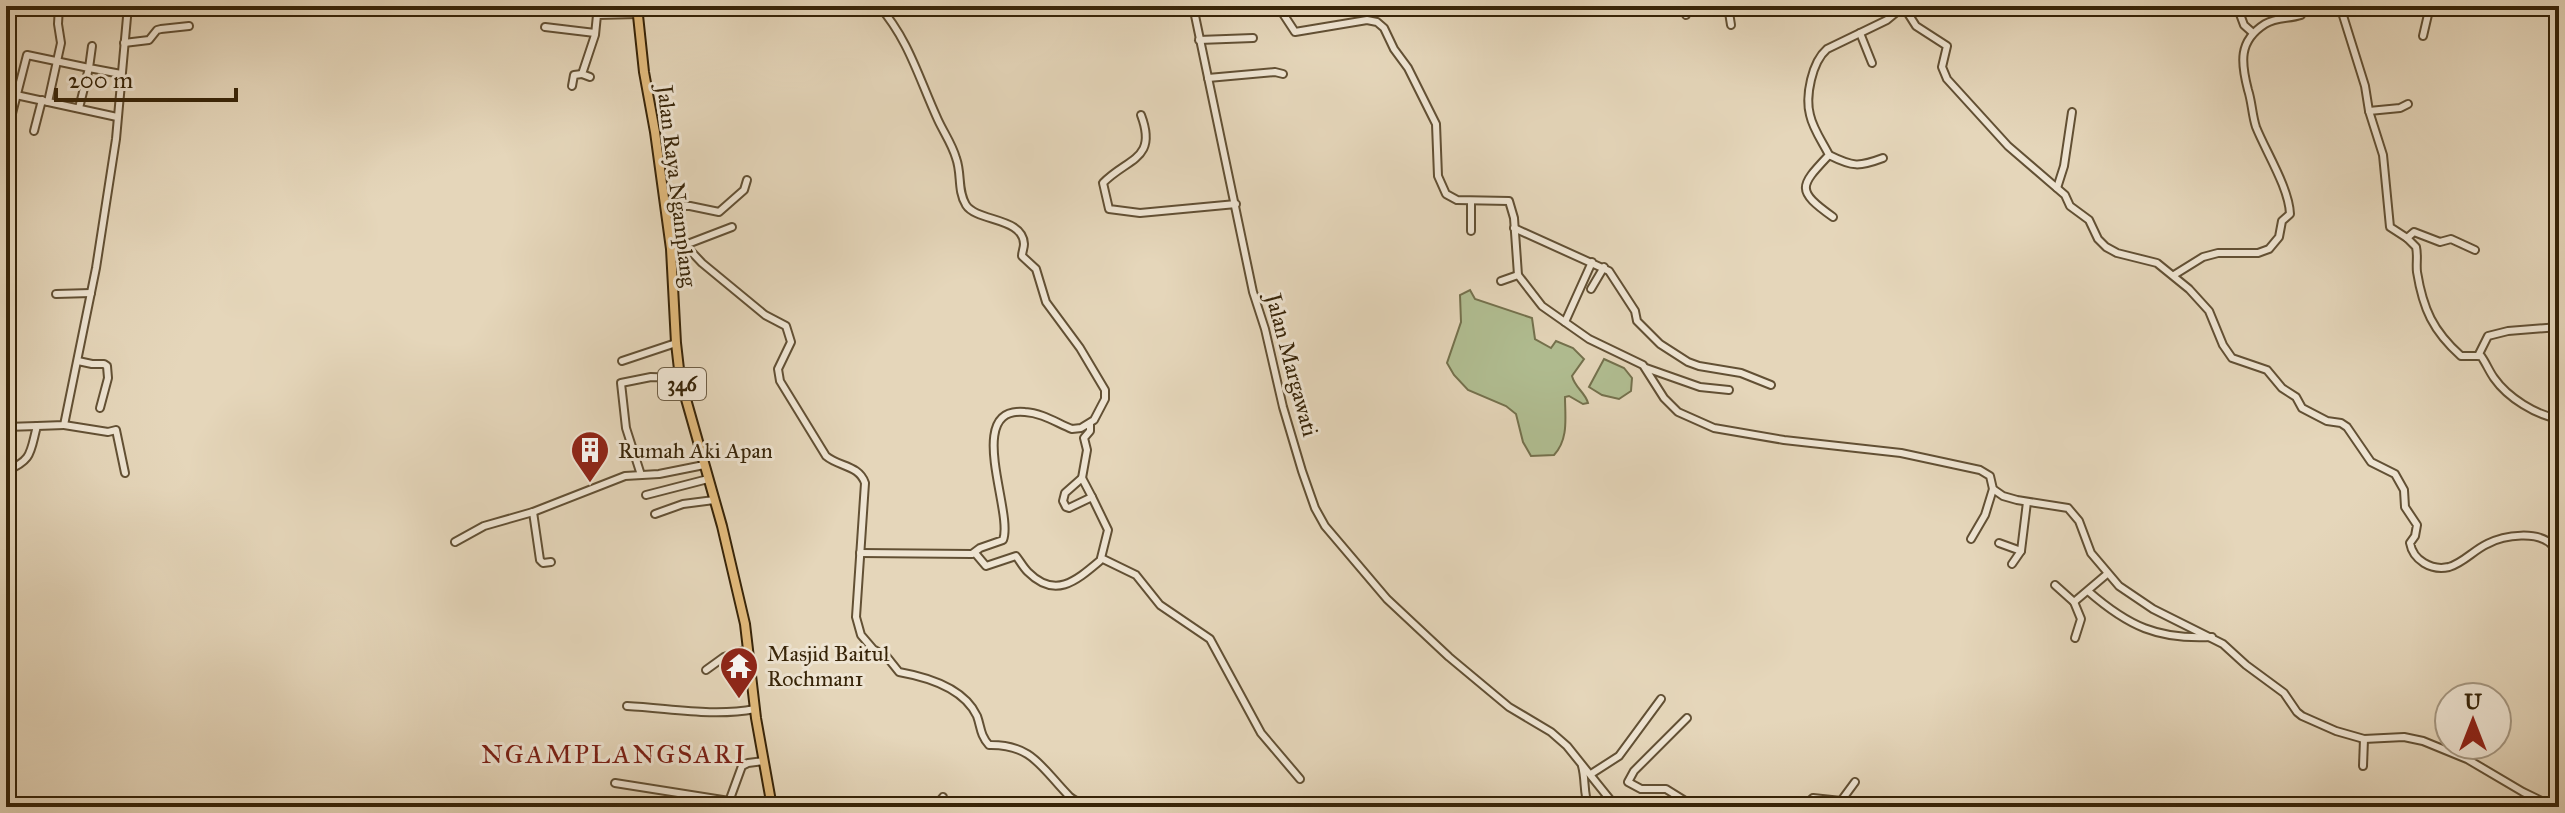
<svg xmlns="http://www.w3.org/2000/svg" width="2565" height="813" viewBox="0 0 2565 813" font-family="'IM FELL Great Primer',serif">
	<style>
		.green { fill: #b1be92; stroke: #74714d; stroke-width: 2 }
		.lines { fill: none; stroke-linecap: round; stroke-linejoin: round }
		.minor-casing { stroke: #625034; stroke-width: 10 }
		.major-casing { stroke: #372408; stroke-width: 12 }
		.minor { stroke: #eee4d2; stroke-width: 6 }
		.major { stroke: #e2bb7d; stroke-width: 8 }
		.labels { text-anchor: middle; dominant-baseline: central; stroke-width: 6; stroke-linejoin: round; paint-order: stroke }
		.shield { fill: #eee4d2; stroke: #6e5e45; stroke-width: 2 }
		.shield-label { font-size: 20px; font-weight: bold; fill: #372408 }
		.street-label { font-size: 22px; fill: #372408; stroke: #eee4d2 }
		.poi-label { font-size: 22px; fill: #372408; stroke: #eee4d2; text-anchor: start }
		.quarter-label { font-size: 26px; letter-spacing: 2px; fill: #7a1f14; stroke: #eee4d2 }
	</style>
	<rect width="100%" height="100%" fill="#e5d6ba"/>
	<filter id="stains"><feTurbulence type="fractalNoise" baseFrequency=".0025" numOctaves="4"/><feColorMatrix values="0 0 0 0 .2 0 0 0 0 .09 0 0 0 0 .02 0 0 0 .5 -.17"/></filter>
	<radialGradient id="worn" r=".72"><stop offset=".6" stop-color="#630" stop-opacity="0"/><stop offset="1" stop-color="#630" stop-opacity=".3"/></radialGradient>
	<g class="green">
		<path d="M1470,290L1475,299L1532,318L1535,339L1551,348L1556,341L1573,348L1584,359L1572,376C1575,388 1585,392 1588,403L1583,404L1569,396L1565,397C1565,417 1569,439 1554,455L1531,456L1523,442L1516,414L1506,406L1468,390L1454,375L1447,363L1461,322L1460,295Z"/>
		<path d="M1604,359L1624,368L1632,378L1631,391L1619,399L1602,395L1589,387Z"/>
	</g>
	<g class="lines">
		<g class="minor-casing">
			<g id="minor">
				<path d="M1193,6L1253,292L1265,329L1283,407L1302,471L1315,508L1325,526L1387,599L1449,657L1509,707L1551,732L1567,746L1616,807"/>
				<path d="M1278,6L1295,32L1367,20L1377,22L1384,28L1394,49L1408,68L1436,124L1438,176L1446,194L1457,200L1509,201L1514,218L1518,275L1542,306L1589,339L1643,365L1664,398L1678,412L1714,428L1784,440L1901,453L1980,470L1990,476L1993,489L2003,496L2017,500L2068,508L2079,521L2091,553L2119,586L2153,609L2223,644L2246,665L2284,693L2297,712L2302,716L2336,731L2364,739L2404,737L2423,741L2467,759L2523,792L2554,807"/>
				<path d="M1682,6L1686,15"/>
				<path d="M1728,6L1731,25"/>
				<path d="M2237,6L2244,25L2253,33"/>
				<path d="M2313,6H2336"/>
				<path d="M2340,6L2365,86L2369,111L2383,155L2390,227L2407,238L2416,247C2418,255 2416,264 2417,272C2423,309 2433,331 2461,356H2481C2486,363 2489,371 2494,378C2508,398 2536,415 2559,419"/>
				<path d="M637,7L657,6"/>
				<path d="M1904,7L1916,26L1947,46L1942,67L1947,79L2008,146L2051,183L2065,195L2070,206L2089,220L2098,239L2106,247L2117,253L2157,263L2189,289L2209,311L2223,345L2232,358L2267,370L2282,388L2296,397L2302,408L2327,421L2341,423L2347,427L2371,462L2395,474L2404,490L2405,507L2417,525L2415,536L2410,543C2413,560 2431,571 2449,567C2463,563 2474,550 2487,544C2504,535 2539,530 2553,546C2564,556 2550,568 2559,580"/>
				<path d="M101,8L105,11H128"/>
				<path d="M545,27L595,33"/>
				<path d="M1860,33L1872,63"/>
				<path d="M2423,36L2430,6"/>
				<path d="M1199,40L1253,38"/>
				<path d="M124,43L149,40L157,30L161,29L189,26"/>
				<path d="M92,46L89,68L121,74"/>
				<path d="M590,77L582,74L595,35L597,15L638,14"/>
				<path d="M1208,78L1275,72L1283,74"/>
				<path d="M572,86L574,75L582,74"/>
				<path d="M16,95L117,117"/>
				<path d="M48,102L61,43L58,24L59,6H52"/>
				<path d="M2369,111L2400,108L2408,104"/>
				<path d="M1141,115C1158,160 1127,158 1103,183L1109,209L1140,213L1236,204"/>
				<path d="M34,131L42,100"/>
				<path d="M6,137L27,55L89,68L79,108"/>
				<path d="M1829,155C1853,167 1859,167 1883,158"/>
				<path d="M2057,188L2064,166L2072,112"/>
				<path d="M665,206H690L719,212L744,190L747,180"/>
				<path d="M1833,217C1795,190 1800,186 1829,155C1823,143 1813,129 1810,115C1805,96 1812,62 1827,49L1887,20L1904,6"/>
				<path d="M1514,228L1609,271L1635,311L1637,321L1660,344L1688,362L1699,366L1741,373L1771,385"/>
				<path d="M1471,231V201"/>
				<path d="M2407,238L2414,232L2440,242L2451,239L2475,250"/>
				<path d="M685,245L732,227"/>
				<path d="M670,246L685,245L702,263L765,315L786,326L791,342L778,369L780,381L826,456C839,467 859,465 865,483L856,617L861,635L873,649L887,657L899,672C927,677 964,688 977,716C981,727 980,735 989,745C1033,744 1042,769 1070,797C1075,801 1081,803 1086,807"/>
				<path d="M2174,275L2203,257L2218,253H2258L2269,249L2279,237L2282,221L2290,214C2289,188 2266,152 2256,127C2252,115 2252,102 2248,90C2241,63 2238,41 2265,24C2276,17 2289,19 2301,15L2307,6"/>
				<path d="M1501,281L1518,275"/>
				<path d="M1591,289L1604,267"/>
				<path d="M56,294L91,293"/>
				<path d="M1565,322L1592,262"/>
				<path d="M2478,356L2488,336L2508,331L2559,327"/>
				<path d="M78,361L92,364H104L107,366L108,378L100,408"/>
				<path d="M622,361L676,343"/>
				<path d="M1646,368L1700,387L1729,390"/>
				<path d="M1090,424V431L1084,438L1087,450L1082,478L1065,493L1063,501L1066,507L1069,508L1092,497L1108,530L1101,558L1136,575L1160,605L1210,639L1261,733L1300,779"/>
				<path d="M64,425L108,432L116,430L125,473"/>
				<path d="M6,427L37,426"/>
				<path d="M6,471C33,460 30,452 37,426L64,425L96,268L116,139L128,6"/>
				<path d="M641,475L626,428L621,383L651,377L680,378"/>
				<path d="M1082,478L1092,497"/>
				<path d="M646,495L708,479"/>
				<path d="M533,512L540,560L543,563L551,562"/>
				<path d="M655,514L683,504L714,500"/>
				<path d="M1971,539L1985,515L1993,489"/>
				<path d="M455,542L484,526L533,512L625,476L659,474L704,465"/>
				<path d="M1999,543L2021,551"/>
				<path d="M860,553L972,554L980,548L1003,540C1014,512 963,406 1025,412C1042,413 1057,423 1072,429L1081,428L1094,420L1105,399V390L1080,348L1046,302L1036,269L1022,256C1022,252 1024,248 1024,244C1023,217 977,222 966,205C957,190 962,174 956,158C952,144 944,133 938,120C919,79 909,40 879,6"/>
				<path d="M975,553L986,566L1016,556C1020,561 1023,567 1028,572C1056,600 1077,580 1102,559"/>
				<path d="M2012,564L2021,551L2027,502"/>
				<path d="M2055,585L2074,602L2107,574"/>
				<path d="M2088,591C2128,626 2158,640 2212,637"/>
				<path d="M2074,602L2081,619L2075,638"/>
				<path d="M706,670L724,657L748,649"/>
				<path d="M627,706C670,708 712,717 755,709"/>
				<path d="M1687,718L1634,771L1628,782L1641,789H1666L1695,807"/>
				<path d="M1582,766C1586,780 1583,794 1589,807"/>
				<path d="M2363,766L2364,739"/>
				<path d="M1591,774L1619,756L1661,699"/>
				<path d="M615,783L729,801"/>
				<path d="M727,807L742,766L748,763L764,761"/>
				<path d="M935,807L943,797"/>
				<path d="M1803,807L1813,798L1841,801L1855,782"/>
			</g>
		</g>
		<g class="major-casing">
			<path id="major" d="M637,6L644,72L655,132L671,249L676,343L680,378L722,526L745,624L756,718L772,807"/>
		</g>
		<use href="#minor" class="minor"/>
		<use href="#major" class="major"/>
	</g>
	<defs>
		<g id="building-pin" transform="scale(2)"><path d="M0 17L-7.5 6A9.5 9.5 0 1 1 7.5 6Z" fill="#8f2418" stroke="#eee4d2"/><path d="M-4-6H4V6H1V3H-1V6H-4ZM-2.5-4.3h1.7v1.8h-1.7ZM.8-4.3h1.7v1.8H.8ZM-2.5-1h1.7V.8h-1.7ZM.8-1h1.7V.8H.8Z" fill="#fff"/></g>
		<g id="temple-pin" transform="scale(2)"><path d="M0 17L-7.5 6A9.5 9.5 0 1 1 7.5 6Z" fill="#8f2418" stroke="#eee4d2"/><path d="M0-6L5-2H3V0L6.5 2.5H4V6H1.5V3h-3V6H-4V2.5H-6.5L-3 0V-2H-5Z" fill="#fff"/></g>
	</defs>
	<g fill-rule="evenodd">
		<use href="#building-pin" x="590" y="450"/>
		<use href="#temple-pin" x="739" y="666"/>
	</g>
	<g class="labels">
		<rect class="shield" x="658" y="368" width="48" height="32" rx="6"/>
		<g class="shield-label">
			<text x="682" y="384">346</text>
		</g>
		<g class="street-label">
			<text transform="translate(677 186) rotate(83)">Jalan Raya Ngamplang</text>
			<text transform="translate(1292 365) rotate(75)">Jalan Margawati</text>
		</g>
		<g class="poi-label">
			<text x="618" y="450">Rumah Aki Apan</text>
			<text x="767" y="653">Masjid Baitul<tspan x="767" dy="25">Rochman1</tspan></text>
		</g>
		<g class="quarter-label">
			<text x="614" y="754">NGAMPLANGSARI</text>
		</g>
	</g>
	<rect width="2565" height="813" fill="none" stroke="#e5d6ba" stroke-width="32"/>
	<rect x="8" y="8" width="2549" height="797" fill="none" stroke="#372408" stroke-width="4"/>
	<rect x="16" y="16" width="2533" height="781" fill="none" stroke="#372408" stroke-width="2"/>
	<g transform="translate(2473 721)"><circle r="38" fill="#eee4d2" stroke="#a59781" stroke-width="2"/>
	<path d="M0-6L14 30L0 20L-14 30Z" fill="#8f2418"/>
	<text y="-12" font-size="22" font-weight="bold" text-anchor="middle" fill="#372408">U</text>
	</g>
	<path d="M56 88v12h180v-12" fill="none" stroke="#372408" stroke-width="4"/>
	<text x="68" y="88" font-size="24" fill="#372408" stroke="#eee4d2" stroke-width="6" paint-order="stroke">200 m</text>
	<rect width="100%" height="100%" filter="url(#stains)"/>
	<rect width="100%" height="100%" fill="url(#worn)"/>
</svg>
